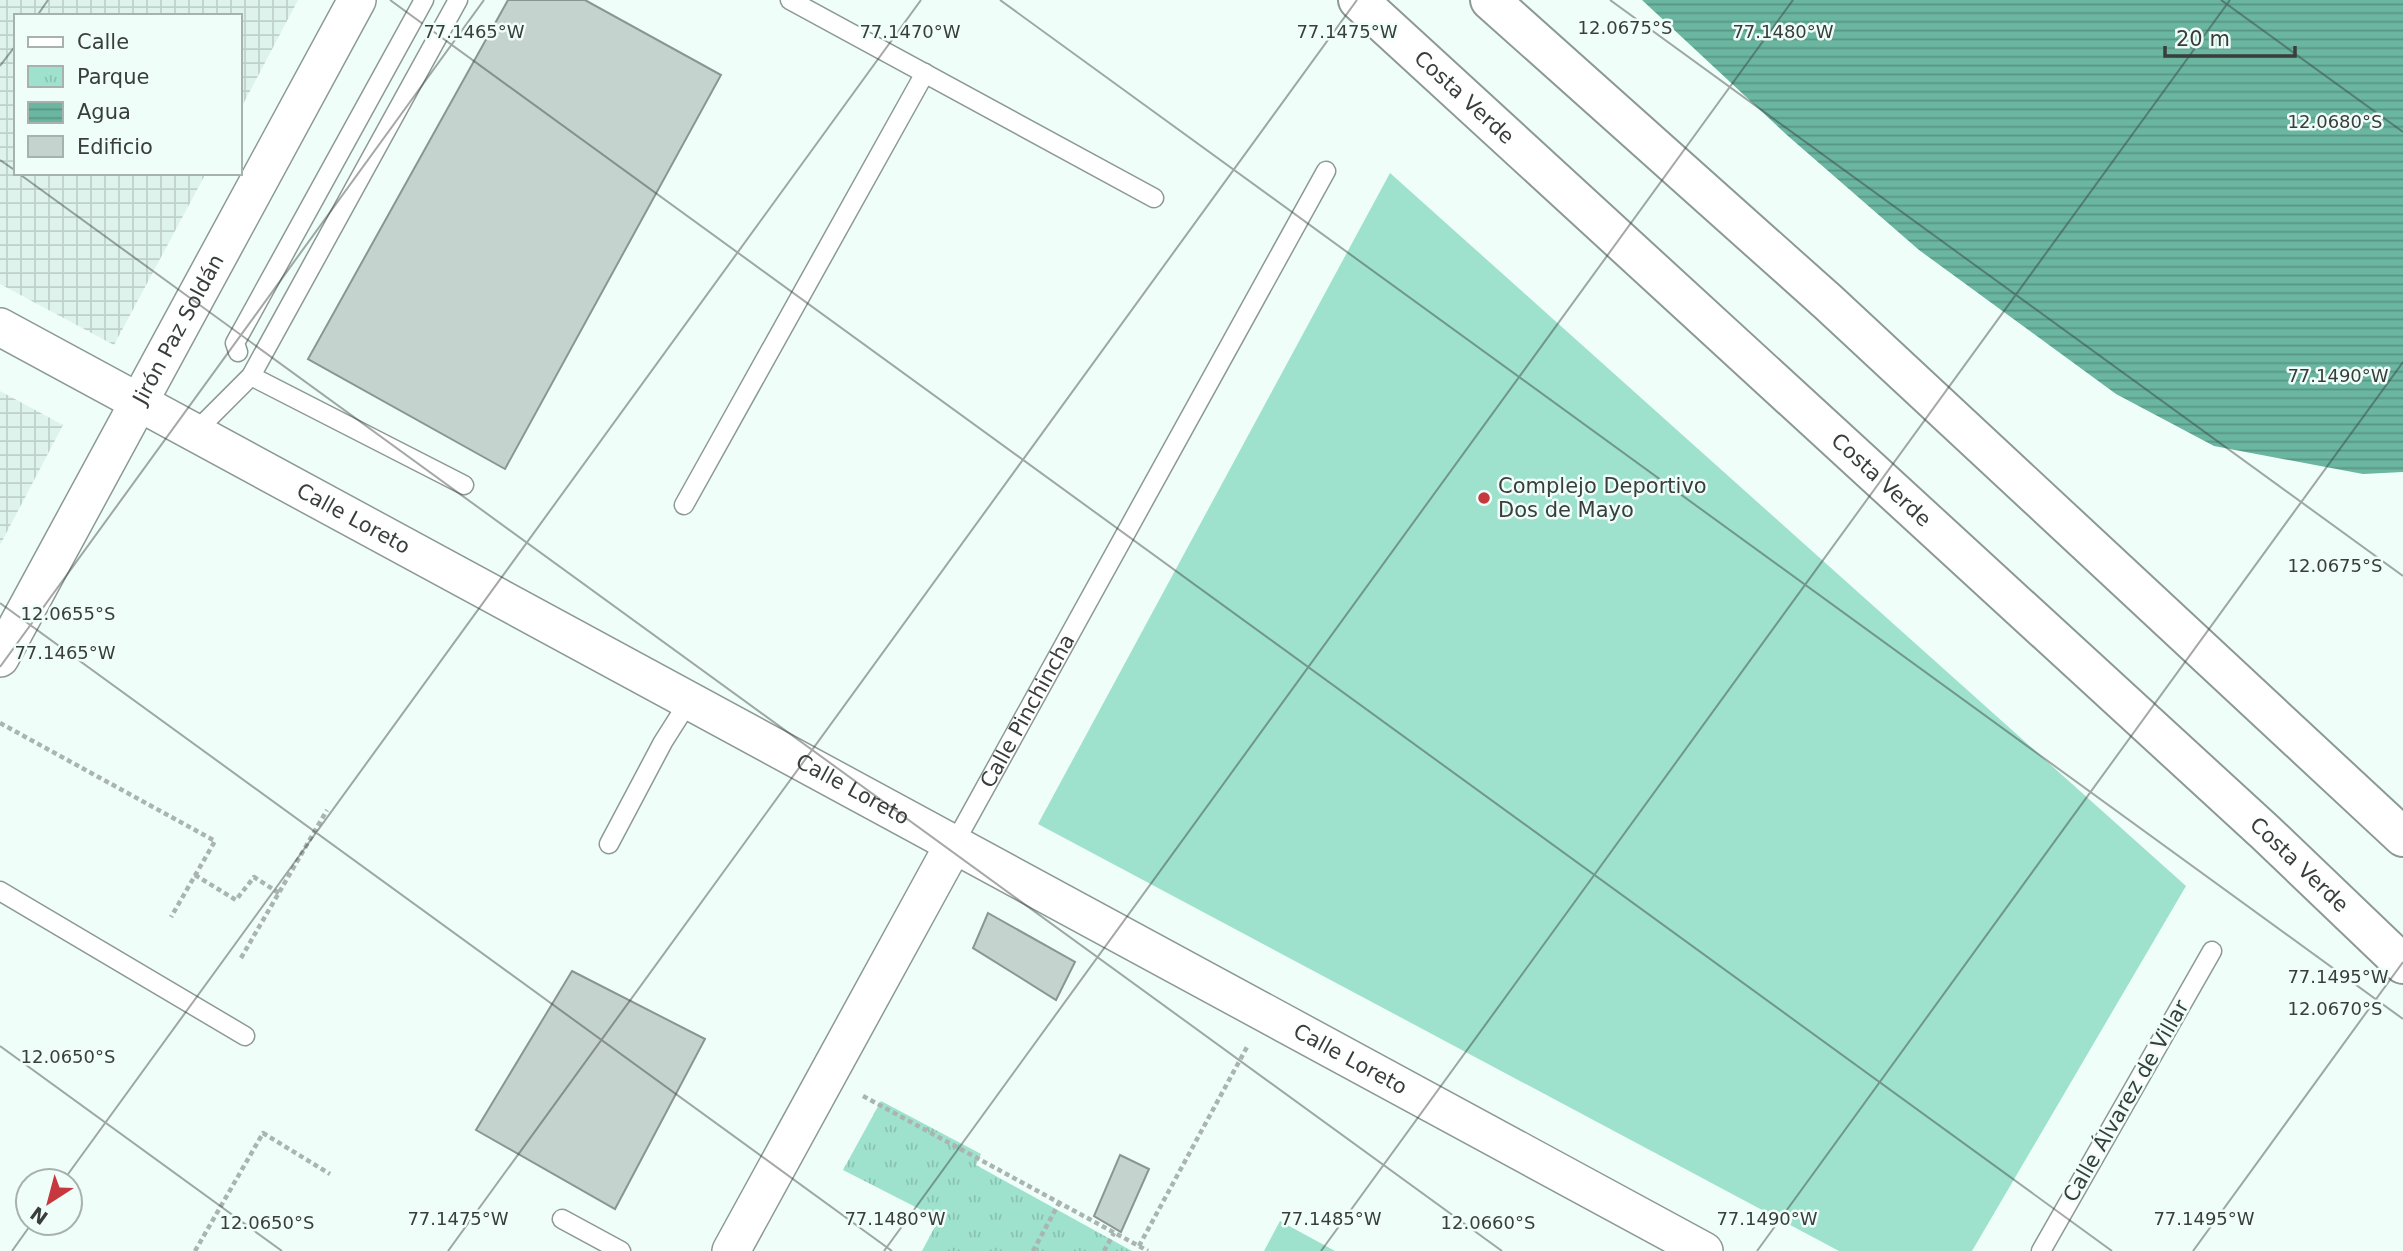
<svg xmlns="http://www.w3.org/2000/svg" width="2403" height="1251" viewBox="0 0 2403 1251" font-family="'DejaVu Sans',sans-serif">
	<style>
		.industrial { fill: url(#industrial-grid) }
		.park { fill: url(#park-tufts) }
		.garden { fill: #9ee1cc }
		.water { fill: url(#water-rules) }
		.building { fill: #c5d3ce; stroke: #899691; stroke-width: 2 }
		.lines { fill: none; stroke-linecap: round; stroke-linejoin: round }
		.lane-casing { stroke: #8c9995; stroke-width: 21 }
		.street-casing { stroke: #8c9995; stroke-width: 40 }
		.highway-casing { stroke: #8c9995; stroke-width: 42 }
		.path { stroke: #aab5b1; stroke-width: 4.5; stroke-dasharray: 5 3.5; stroke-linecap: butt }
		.lane { stroke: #fff; stroke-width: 18 }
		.street { stroke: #fff; stroke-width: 37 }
		.highway { stroke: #fff; stroke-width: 38 }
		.ticks { fill: none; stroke: #393e3c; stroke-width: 2; stroke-opacity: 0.45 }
		.poi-dot { fill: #c7373e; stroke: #f0fef9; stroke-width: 2.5 }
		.labels { text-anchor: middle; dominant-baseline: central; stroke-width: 5; stroke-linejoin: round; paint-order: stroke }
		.street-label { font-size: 21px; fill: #393e3c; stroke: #f0fef9 }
		.poi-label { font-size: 21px; fill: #393e3c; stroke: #f0fef9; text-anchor: start }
		.ticks-label { font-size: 18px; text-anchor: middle; fill: #393e3c; stroke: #f0fef9; stroke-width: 5; stroke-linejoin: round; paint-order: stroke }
	</style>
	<defs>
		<pattern id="industrial-grid" width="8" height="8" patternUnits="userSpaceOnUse" patternTransform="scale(1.75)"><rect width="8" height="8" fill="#ddf3eb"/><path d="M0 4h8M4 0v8" fill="none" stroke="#bed1ca"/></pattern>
		<pattern id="park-tufts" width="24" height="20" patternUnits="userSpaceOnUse" patternTransform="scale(1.75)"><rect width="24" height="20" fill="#9ee1cc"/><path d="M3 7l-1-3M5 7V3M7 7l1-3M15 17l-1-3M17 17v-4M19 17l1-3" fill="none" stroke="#89c2b0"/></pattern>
		<pattern id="water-rules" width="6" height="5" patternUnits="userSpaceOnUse" patternTransform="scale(1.75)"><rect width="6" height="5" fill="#6ab6a0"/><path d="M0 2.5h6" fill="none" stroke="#589584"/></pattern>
	</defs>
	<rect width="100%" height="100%" fill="#f0fef9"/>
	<g class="industrial">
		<path d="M0,0H298L240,110V16H16V173H206L114,345L0,284Z"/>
		<path d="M0,391L63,425L0,545Z"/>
	</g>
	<path class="park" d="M881,1101L981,1154L976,1165L1132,1251H922L939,1219L843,1170Z"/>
	<g class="garden">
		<path d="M1390,173L2186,886L1972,1251H1839L1038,824Z"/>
		<path d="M1280,1221L1335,1251H1264Z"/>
	</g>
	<path class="water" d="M1642,0H2403V472L2363,474L2214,446L2116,394L1919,250L1788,136Z"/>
	<g class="building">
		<path d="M508,0H585L721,75L505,469L308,359Z"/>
		<path d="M988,913L1075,962L1056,1000L973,948Z"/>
		<path d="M572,971L705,1039L615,1209L476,1130Z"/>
		<path d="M1120,1155L1149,1169L1121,1232L1094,1216Z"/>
	</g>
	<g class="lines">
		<g class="lane-casing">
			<g id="lane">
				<path d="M790,0L1154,198"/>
				<path d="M238,352L235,343L424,0"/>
				<path d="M251,376L464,485"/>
				<path d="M194,433L251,376L458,0"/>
				<path d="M684,505L925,73"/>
				<path d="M609,844L663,742L689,701"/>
				<path id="s1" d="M954,844L1326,171"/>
				<path d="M0,891L245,1036"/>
				<path d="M562,1219L621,1251"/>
				<path d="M2041,1251L2212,951"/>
			</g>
		</g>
		<g class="street-casing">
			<g id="street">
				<path id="s2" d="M0,327L1704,1251"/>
				<path id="s3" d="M0,658L357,0"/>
				<path d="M731,1251L954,844"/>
			</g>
		</g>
		<g class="highway-casing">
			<g id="highway">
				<path id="s4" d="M1358,0L2266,833L2403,964"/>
				<path d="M1490,0L1828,302L2403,837"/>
			</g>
		</g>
		<g class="path">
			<path d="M0,723L215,841L171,917"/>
			<path d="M195,875L236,900L254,877L279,893"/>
			<path d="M241,958L327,810"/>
			<path d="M863,1096L1148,1251"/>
			<path d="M1139,1246L1247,1047"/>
			<path d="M195,1251L263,1133L330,1174"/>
			<path d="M1033,1251L1059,1203"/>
			<path d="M1104,1251L1114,1233"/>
		</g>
		<use href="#lane" class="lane"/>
		<use href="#street" class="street"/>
		<use href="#highway" class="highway"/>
	</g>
	<path class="ticks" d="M390,0L2112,1251M1000,0L2403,1019M1610,0L2403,576M2221,0L2403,132M37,16L48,0M0,66L16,45M0,160L16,171M18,173L1502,1251M0,603L892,1251M0,667L484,0M0,1046L282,1251M63,1181L921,0M12,1251L32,1223M448,1251L1357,0M884,1251L1793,0M1321,1251L2230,0M1757,1251L2403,362M2193,1251L2403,962"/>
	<circle class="poi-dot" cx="1484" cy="498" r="7"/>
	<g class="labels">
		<g class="street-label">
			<text stroke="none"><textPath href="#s4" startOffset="144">Costa Verde</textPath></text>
			<text stroke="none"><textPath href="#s3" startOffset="374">Jirón Paz Soldán</textPath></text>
			<text stroke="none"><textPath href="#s4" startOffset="710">Costa Verde</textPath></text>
			<text stroke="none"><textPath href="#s2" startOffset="402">Calle Loreto</textPath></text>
			<text stroke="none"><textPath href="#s1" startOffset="152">Calle Pinchincha</textPath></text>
			<text stroke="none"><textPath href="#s2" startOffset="970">Calle Loreto</textPath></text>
			<text stroke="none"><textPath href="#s4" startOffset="1278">Costa Verde</textPath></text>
			<text stroke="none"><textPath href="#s2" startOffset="1536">Calle Loreto</textPath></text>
			<text transform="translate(2126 1101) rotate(-60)">Calle Álvarez de Villar</text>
		</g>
		<g class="poi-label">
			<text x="1498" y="486">Complejo Deportivo<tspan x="1498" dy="24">Dos de Mayo</tspan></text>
		</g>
	</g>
	<g class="ticks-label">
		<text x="1625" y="34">12.0675°S</text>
		<text x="474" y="38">77.1465°W</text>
		<text x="910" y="38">77.1470°W</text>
		<text x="1347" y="38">77.1475°W</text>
		<text x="1783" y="38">77.1480°W</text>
		<text x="2335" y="128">12.0680°S</text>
		<text x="2338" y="382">77.1490°W</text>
		<text x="2335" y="572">12.0675°S</text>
		<text x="68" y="620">12.0655°S</text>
		<text x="65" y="659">77.1465°W</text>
		<text x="2338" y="983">77.1495°W</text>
		<text x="2335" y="1015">12.0670°S</text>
		<text x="68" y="1063">12.0650°S</text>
		<text x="458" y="1225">77.1475°W</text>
		<text x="895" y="1225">77.1480°W</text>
		<text x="1331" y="1225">77.1485°W</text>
		<text x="1767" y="1225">77.1490°W</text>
		<text x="2204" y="1225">77.1495°W</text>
		<text x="267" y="1229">12.0650°S</text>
		<text x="1488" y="1229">12.0660°S</text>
	</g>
	<rect x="14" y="14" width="228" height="161" fill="#f0fef9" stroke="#a7b1ad" stroke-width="2"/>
	<rect x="28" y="37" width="35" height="10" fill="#ffffff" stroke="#a7b1ad" stroke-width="2"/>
	<text x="77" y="49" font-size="21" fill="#393e3c">Calle</text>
	<rect x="28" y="66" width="35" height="21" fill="url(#park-tufts)" stroke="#a7b1ad" stroke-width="2"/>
	<text x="77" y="84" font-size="21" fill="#393e3c">Parque</text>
	<rect x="28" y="102" width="35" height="21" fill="url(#water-rules)" stroke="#a7b1ad" stroke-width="2"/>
	<text x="77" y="119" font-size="21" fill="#393e3c">Agua</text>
	<rect x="28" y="136" width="35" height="21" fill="#c5d3ce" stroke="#a7b1ad" stroke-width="2"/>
	<text x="77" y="154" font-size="21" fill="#393e3c">Edificio</text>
	<g transform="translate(49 1202) rotate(216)"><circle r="33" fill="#f0fef9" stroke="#a7b1ad" stroke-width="2"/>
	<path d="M0-5L12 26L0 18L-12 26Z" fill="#c7373e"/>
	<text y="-10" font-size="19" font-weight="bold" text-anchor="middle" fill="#393e3c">N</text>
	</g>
	<path d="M2165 46v10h130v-10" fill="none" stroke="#393e3c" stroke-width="3.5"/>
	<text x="2176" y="46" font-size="21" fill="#393e3c" stroke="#f0fef9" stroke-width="5" paint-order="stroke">20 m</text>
</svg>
